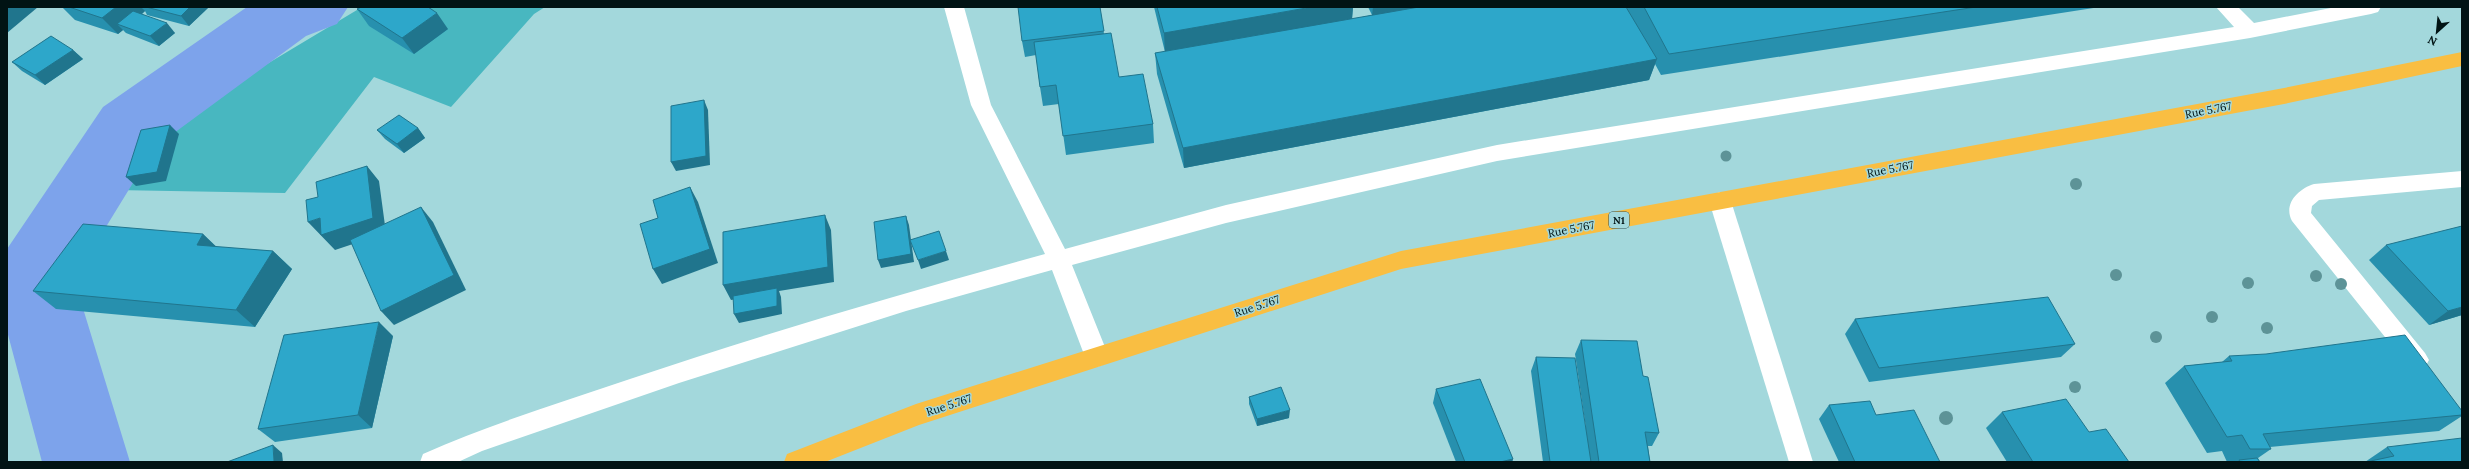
<svg xmlns="http://www.w3.org/2000/svg" width="2469" height="469" viewBox="0 0 2469 469" font-family="Lora,serif">
	<style>
		.green { fill: #48b7c0 }
		.lines { fill: none; stroke-linecap: round; stroke-linejoin: round }
		.river { fill: #7da3eb; fill-rule: evenodd }
		.street { fill: #fff; fill-rule: evenodd }
		.highway { fill: #f9be42; fill-rule: evenodd }
		.tree { fill: #5d9397 }
		.wall { fill: #2790ae }
		.shaded-wall { fill: #20758d }
		.building { fill: #2da7ca; stroke: #20758d }
		.labels { text-anchor: middle; dominant-baseline: central; stroke-width: 3; stroke-linejoin: round; paint-order: stroke }
		.shield { fill: #a3d8dc; stroke: #324e50; stroke-width: 1 }
		.shield-label { font-size: 10px; font-weight: bold; fill: #011314 }
		.street-label { font-size: 11px; fill: #011314; stroke: #a3d8dc }
	</style>
	<rect width="100%" height="100%" fill="#a3d8dc"/>
	<path class="green" d="M362,7H545L534,14L451,107L374,77L285,193L58,189Z"/>
	<g class="lines">
		<path class="river" d="M247,7H348L337,24L306,36L155,147L74,279L130,462H42L7,331V249L103,107Z"/>
		<g class="street">
			<path d="M944,7H964L991,105L1065,249L1226,205L1497,145L2234,27L2216,7H2238L2254,23L2336,7H2381L2378,12L2371,14L2250,38L1497,161L1226,223L1072,265L1109,357L1105,364L1097,367L1089,364L1085,357L1052,270L906,311L679,383L482,451L458,462H420L423,454C490,424 560,403 630,379C767,333 906,292 1045,254L971,105Z"/>
			<path d="M2462,171V187L2319,200L2312,206L2311,213L2425,353L2429,360L2425,367L2417,370L2409,367L2292,221C2283,204 2298,189 2314,184Z"/>
			<path d="M1720,192L1728,195L1731,201L1813,462H1789L1709,201L1712,195Z"/>
		</g>
		<path class="highway" d="M2462,52V66L2284,104L1401,269L919,425L825,462H784L787,454L916,404L1401,251L2284,88Z"/>
	</g>
	<g class="tree">
		<circle cx="1726" cy="156" r="5.5"/>
		<circle cx="2076" cy="184" r="6"/>
		<circle cx="2116" cy="275" r="6"/>
		<circle cx="2316" cy="276" r="6"/>
		<circle cx="2248" cy="283" r="6"/>
		<circle cx="2341" cy="284" r="6"/>
		<circle cx="2212" cy="317" r="6"/>
		<circle cx="2267" cy="328" r="6"/>
		<circle cx="2156" cy="337" r="6"/>
		<circle cx="2075" cy="387" r="6"/>
		<circle cx="1946" cy="418" r="7"/>
	</g>
	<g class="wall">
		<path d="M62,7H209L189,26L147,15L145,11L142,14L175,33L159,46L126,33L123,30L118,34L75,20Z"/>
		<path d="M1100,7L1104,34L1119,77L1153,124L1154,143L1066,155L1059,104L1043,106L1040,87L1036,55L1025,57L1022,41Z"/>
		<path d="M1154,7H1353L1352,19L1372,15L1368,7H2100L1661,75L1655,64L1649,80L1184,168L1157,74L1155,53L1165,52Z"/>
		<path d="M357,9L448,29L414,54L369,26Z"/>
		<path d="M73,50L83,59L45,85L22,71L12,62Z"/>
		<path d="M418,128L425,138L404,153L385,139L377,130Z"/>
		<path d="M203,234L216,247L273,251L292,269L255,327L56,309L33,291Z"/>
		<path d="M2386,245L2462,315L2429,325L2369,260Z"/>
		<path d="M1855,319L2075,344L2061,357L1869,382L1845,334Z"/>
		<path d="M393,336L372,428L275,442L258,429Z"/>
		<path d="M1581,340L1643,376L1659,433L1652,446H1648L1650,462H1543L1531,371L1536,357L1586,428L1575,354Z"/>
		<path d="M2229,356L2462,411V416L2439,431L2270,447L2271,449L2258,458L2260,462H2227L2222,451L2207,453L2165,383L2184,366L2222,362Z"/>
		<path d="M1436,389L1513,459L1512,462H1456L1433,403Z"/>
		<path d="M1249,397L1289,418L1257,426L1249,404Z"/>
		<path d="M1829,405L1940,462H1839L1819,419Z"/>
		<path d="M2002,412L2089,432L2129,462H2007L1986,428Z"/>
		<path d="M2387,447L2462,462H2365Z"/>
	</g>
	<g class="shaded-wall">
		<path d="M7,7H38L7,33Z"/>
		<path d="M116,7H141L145,11L126,27L117,24L123,30L118,34L102,18Z"/>
		<path d="M190,7H209L189,26L181,16Z"/>
		<path d="M1312,7H1353L1352,19L1165,53L1164,33Z"/>
		<path d="M1373,7H1424L1372,16Z"/>
		<path d="M437,13L448,29L414,54L402,38Z"/>
		<path d="M167,23L175,33L159,46L150,36Z"/>
		<path d="M73,50L83,59L45,85L35,75Z"/>
		<path d="M1657,59L1649,80L1184,168L1183,148Z"/>
		<path d="M704,100L708,110L710,165L676,171L671,162Z"/>
		<path d="M170,125L179,134L166,181L136,186L126,177Z"/>
		<path d="M418,128L425,138L404,153L397,144Z"/>
		<path d="M367,166L379,181L386,233L335,250L308,222L320,218Z"/>
		<path d="M690,187L698,202L718,263L662,284L653,269Z"/>
		<path d="M421,207L433,222L466,290L394,325L381,311Z"/>
		<path d="M825,215L831,230L834,282L779,291L781,297L782,314L739,323L734,314L777,292L731,300L723,285Z"/>
		<path d="M906,216L909,225L914,262L881,268L878,260Z"/>
		<path d="M203,234L223,253L197,245Z"/>
		<path d="M273,251L292,269L255,327L236,310Z"/>
		<path d="M946,251L949,260L921,269L918,260Z"/>
		<path d="M2462,307V315L2429,325L2448,311Z"/>
		<path d="M379,322L393,336L372,428L358,415Z"/>
		<path d="M1290,410L1289,418L1257,426V419Z"/>
		<path d="M273,445L282,453L283,462H274Z"/>
		<path d="M1513,459L1512,462H1500Z"/>
	</g>
	<g class="building">
		<path d="M69,7H116L102,18Z"/>
		<path d="M146,7H190L181,16Z"/>
		<path d="M361,7H428L437,13L402,38L357,9Z"/>
		<path d="M1018,7H1100L1104,31L1022,41Z"/>
		<path d="M1157,7H1312L1164,33Z"/>
		<path d="M1419,7H1626L1657,59L1183,148L1155,53Z"/>
		<path d="M1644,7H1976L1669,54Z"/>
		<path d="M133,11L167,23L150,36L117,24Z"/>
		<path d="M1111,33L1119,77L1143,74L1153,124L1063,136L1056,85L1040,87L1034,42Z"/>
		<path d="M51,36L73,50L35,75L12,62Z"/>
		<path d="M704,100L706,156L671,162V106Z"/>
		<path d="M399,115L418,128L397,144L377,130Z"/>
		<path d="M170,125L157,172L126,177L141,130Z"/>
		<path d="M367,166L373,218L321,235L320,218L308,222L306,200L318,197L316,182Z"/>
		<path d="M690,187L710,249L653,269L640,224L658,218L653,200Z"/>
		<path d="M421,207L454,275L381,311L350,240Z"/>
		<path d="M825,215L828,267L723,285V232Z"/>
		<path d="M906,216L911,254L878,260L874,222Z"/>
		<path d="M83,224L203,234L197,245L273,251L236,310L33,291Z"/>
		<path d="M2462,226V307L2448,311L2386,245Z"/>
		<path d="M939,231L946,251L918,260L910,240Z"/>
		<path d="M777,288V306L734,314L733,296Z"/>
		<path d="M2048,297L2075,344L1879,368L1855,319Z"/>
		<path d="M379,322L358,415L258,429L284,335Z"/>
		<path d="M2405,335L2462,411V415L2263,434L2271,449H2250L2242,435L2227,437L2184,366L2232,361L2229,356L2266,354Z"/>
		<path d="M1581,340L1637,341L1643,376L1648,377L1659,433L1645,432L1650,462H1599Z"/>
		<path d="M1536,357L1575,358L1591,462H1550Z"/>
		<path d="M1480,379L1513,459L1500,462H1465L1436,389Z"/>
		<path d="M1281,387L1290,410L1257,419L1249,397Z"/>
		<path d="M2066,399L2089,432L2106,429L2129,462H2033L2002,412Z"/>
		<path d="M1870,401L1876,415L1914,410L1940,462H1855L1829,405Z"/>
		<path d="M2462,438V462H2366L2394,456L2387,447Z"/>
		<path d="M273,445L274,462H227Z"/>
		<path d="M2257,458L2260,462H2240L2239,460Z"/>
	</g>
	<g class="labels">
		<rect class="shield" x="1609" y="212" width="20" height="16" rx="3"/>
		<g class="shield-label">
			<text x="1619" y="220">N1</text>
		</g>
		<g class="street-label">
			<text transform="translate(2208 110) rotate(-11)">Rue 5.767</text>
			<text transform="translate(1890 169) rotate(-11)">Rue 5.767</text>
			<text transform="translate(1571 229) rotate(-11)">Rue 5.767</text>
			<text transform="translate(1257 306) rotate(-18)">Rue 5.767</text>
			<text transform="translate(949 405) rotate(-18)">Rue 5.767</text>
		</g>
	</g>
	<rect width="2469" height="469" fill="none" stroke="#011314" stroke-width="16"/>
	<g transform="translate(2437 32) rotate(207)" stroke="#a3d8dc" stroke-width="3" paint-order="stroke">
	<path d="M0-3L7 15L0 10L-7 15Z" fill="#011314"/>
	<text y="-6" font-size="11" font-weight="bold" text-anchor="middle" fill="#011314">N</text>
	</g>
</svg>
